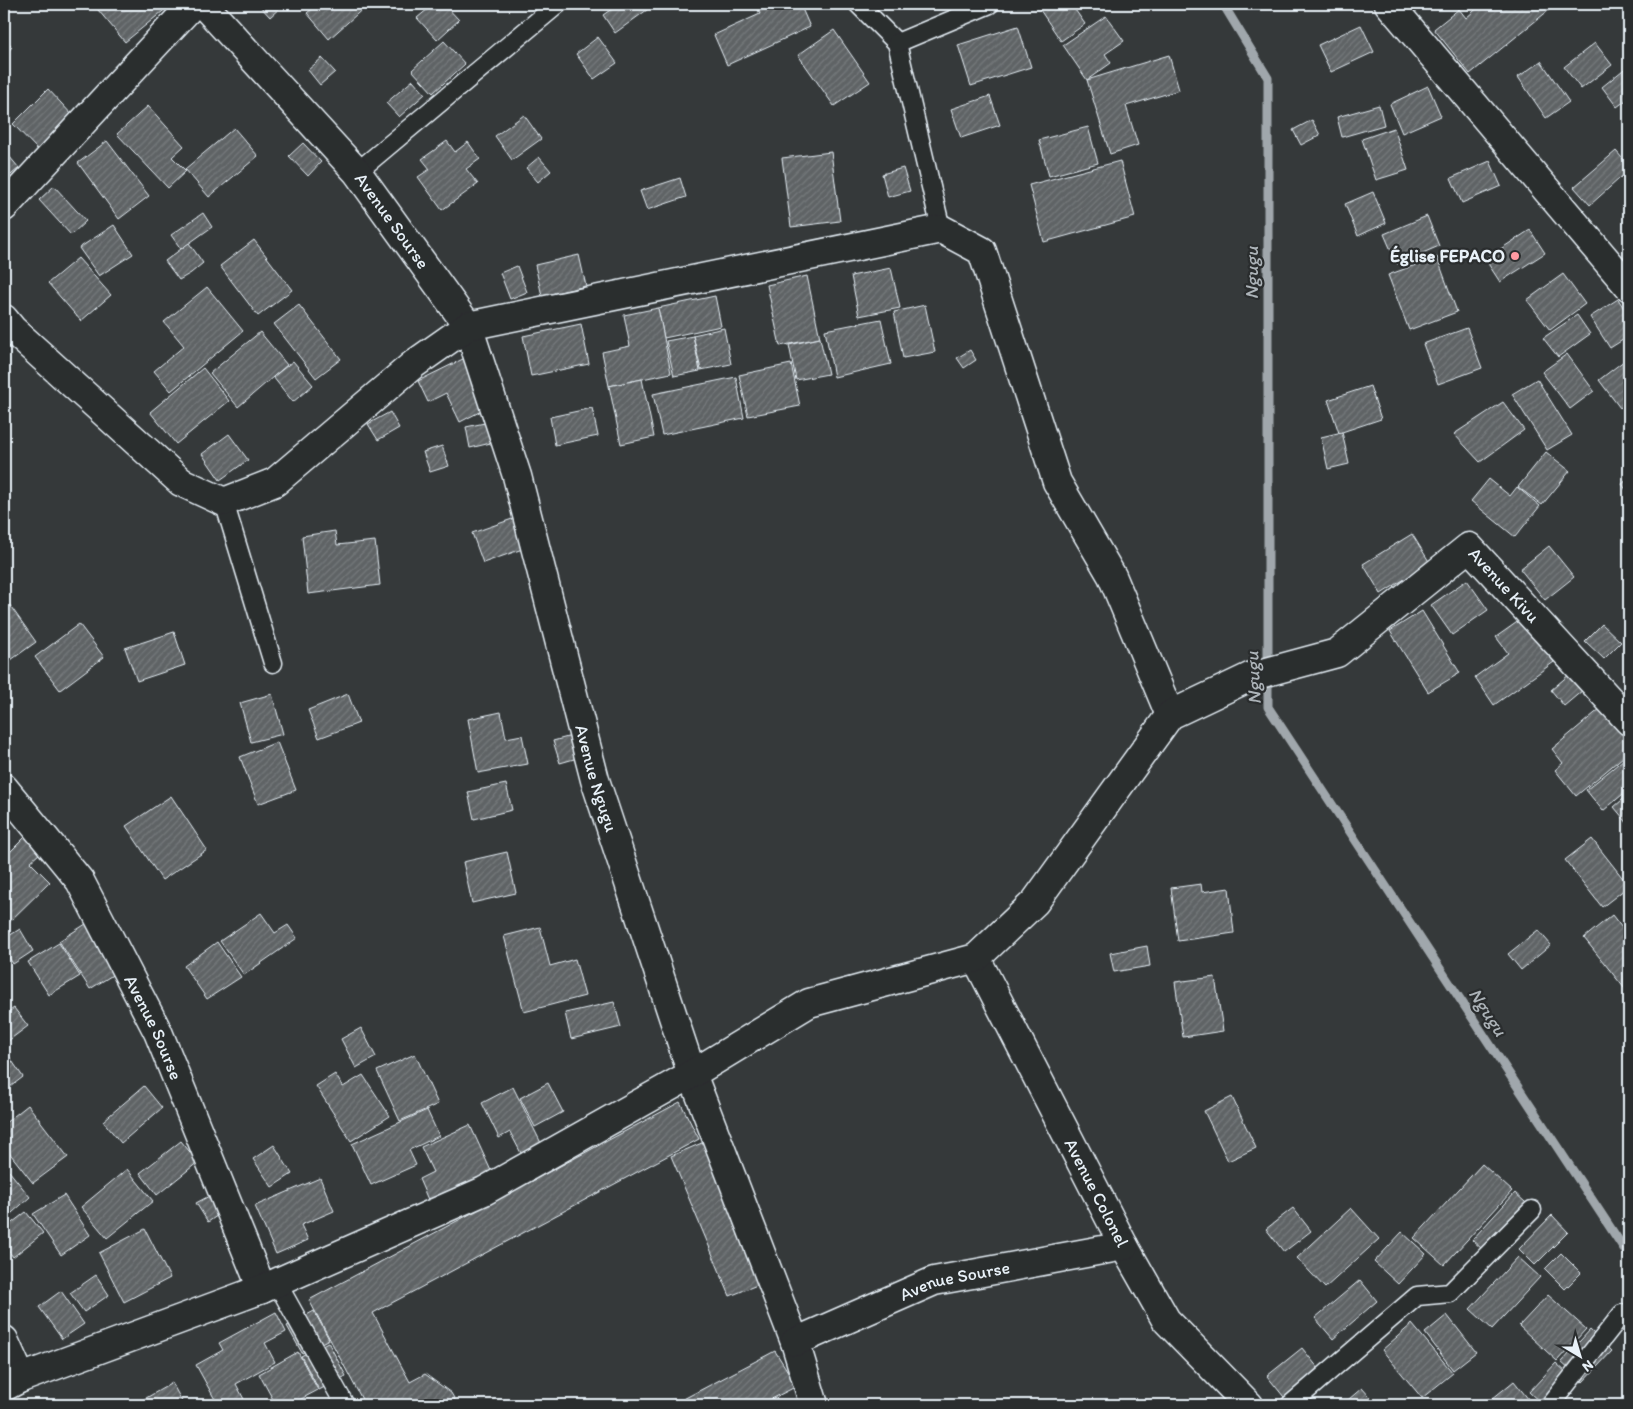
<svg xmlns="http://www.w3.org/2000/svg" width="1633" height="1409" viewBox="0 0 1633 1409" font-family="Itim,sans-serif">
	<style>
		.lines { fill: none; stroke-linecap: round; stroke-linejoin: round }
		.stream { stroke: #a0a7ac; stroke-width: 9 }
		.building { fill: url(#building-hatch); stroke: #e8f1f8 }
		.service-casing { stroke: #e8f1f8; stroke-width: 21 }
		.minor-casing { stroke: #e8f1f8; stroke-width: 31 }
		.service { stroke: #2a2d2e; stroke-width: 18 }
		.minor { stroke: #2a2d2e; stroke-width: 28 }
		.poi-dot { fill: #ff9aa2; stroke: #2a2d2e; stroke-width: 2 }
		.labels { text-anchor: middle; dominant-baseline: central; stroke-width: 4.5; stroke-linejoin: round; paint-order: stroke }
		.street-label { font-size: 18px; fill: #e8f1f8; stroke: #2a2d2e }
		.poi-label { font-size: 18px; font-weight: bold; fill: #e8f1f8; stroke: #2a2d2e; text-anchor: end }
		.water-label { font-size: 19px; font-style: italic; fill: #acb3b8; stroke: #2a2d2e }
	</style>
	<defs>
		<pattern id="building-hatch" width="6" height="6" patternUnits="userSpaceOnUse" patternTransform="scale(1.25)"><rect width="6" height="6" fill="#5f6365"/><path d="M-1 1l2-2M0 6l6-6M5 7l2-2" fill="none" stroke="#767a7c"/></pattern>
	</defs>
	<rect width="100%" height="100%" fill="#35393a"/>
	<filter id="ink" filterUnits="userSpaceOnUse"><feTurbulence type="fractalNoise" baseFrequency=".02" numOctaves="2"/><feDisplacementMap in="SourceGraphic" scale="10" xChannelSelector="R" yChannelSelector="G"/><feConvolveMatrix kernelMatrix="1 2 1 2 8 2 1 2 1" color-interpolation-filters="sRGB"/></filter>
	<g filter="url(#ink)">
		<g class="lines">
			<path class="stream" d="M1223,4L1268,78V707L1629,1256"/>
		</g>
		<g class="building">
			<path d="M93,4H166L168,7L125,42Z"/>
			<path d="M261,4H280L282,6L270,17L259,5Z"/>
			<path d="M318,4H364L366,6L329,39L307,13Z"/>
			<path d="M434,4H444L459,20L437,40L417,18Z"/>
			<path d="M619,4H649L651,7L615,33L603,15Z"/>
			<path d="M755,4H800L810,27L727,65L714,35L760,14Z"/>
			<path d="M1036,4H1071L1085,24L1061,41Z"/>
			<path d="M1482,4H1553L1554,6L1470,74L1434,29L1459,9L1466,18Z"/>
			<path d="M1106,16L1124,41L1105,54L1111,63L1087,80L1063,45Z"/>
			<path d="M1361,25L1374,52L1331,72L1318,45Z"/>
			<path d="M1018,26L1031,67L971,86L958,45Z"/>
			<path d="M834,30L870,82L834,106L798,55Z"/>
			<path d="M598,37L617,63L594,79L576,54Z"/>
			<path d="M4,40L12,47L4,56Z"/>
			<path d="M444,41L465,64L433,93L412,70Z"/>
			<path d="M1595,43L1612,65L1581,89L1564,67Z"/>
			<path d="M1169,55L1179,90L1126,106L1138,145L1110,154L1087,80Z"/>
			<path d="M322,58L335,72L320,85L308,70Z"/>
			<path d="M1541,61L1569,102L1546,118L1518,77Z"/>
			<path d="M1628,66L1629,98L1617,107L1602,87Z"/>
			<path d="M413,80L425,94L399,117L386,103Z"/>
			<path d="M1428,86L1441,116L1402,133L1390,104Z"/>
			<path d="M48,89L74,117L39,151L13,124Z"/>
			<path d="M990,96L1000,125L961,138L951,109Z"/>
			<path d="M1379,105L1384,125L1342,137L1337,117Z"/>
			<path d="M148,106L184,146L172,157L186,171L168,188L117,134Z"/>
			<path d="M524,115L541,139L512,160L495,136Z"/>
			<path d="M1312,120L1320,135L1301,145L1293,130Z"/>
			<path d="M1088,127L1098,163L1049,176L1039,140Z"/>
			<path d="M234,128L258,156L209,197L185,169Z"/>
			<path d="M1394,128L1408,170L1376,180L1362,139Z"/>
			<path d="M107,141L149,196L119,219L78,163Z"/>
			<path d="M447,141L455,152L468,142L480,159L466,169L478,184L442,210L418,177L430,169L422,159Z"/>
			<path d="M303,143L321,162L308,176L289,156Z"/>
			<path d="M4,150L19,168L4,181Z"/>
			<path d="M1616,151L1629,166V170L1590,205L1574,187Z"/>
			<path d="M831,152L840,221L791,227L782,158Z"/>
			<path d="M539,157L551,171L538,182L526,168Z"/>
			<path d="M1120,161L1135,217L1044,242L1029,185Z"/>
			<path d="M1490,161L1501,186L1462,203L1451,178Z"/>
			<path d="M903,168L910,191L888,197L882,174Z"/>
			<path d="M680,178L686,197L647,210L640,191Z"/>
			<path d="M54,186L86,221L71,235L39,200Z"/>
			<path d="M1373,192L1386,223L1358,236L1345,204Z"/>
			<path d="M203,213L212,227L181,249L171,235Z"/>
			<path d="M1427,216L1439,246L1397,264L1384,234Z"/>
			<path d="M114,225L133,254L99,276L79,248Z"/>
			<path d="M1530,230L1545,253L1500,282L1485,259Z"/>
			<path d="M254,240L292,290L258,316L220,266Z"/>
			<path d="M189,243L203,263L191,273L179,280L165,261Z"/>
			<path d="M579,255L586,286L542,296L535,265Z"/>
			<path d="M1437,257L1457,312L1409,330L1388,275Z"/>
			<path d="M78,258L111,295L81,321L48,283Z"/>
			<path d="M517,266L527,292L510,299L500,273Z"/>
			<path d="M891,268L900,308L859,316L851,276Z"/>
			<path d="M1563,274L1585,304L1550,330L1527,300Z"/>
			<path d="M807,276L820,338L780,346L767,285Z"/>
			<path d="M207,287L243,331L171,391L154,371L184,346L164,322Z"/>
			<path d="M715,296L721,326L664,338L658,308Z"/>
			<path d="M1618,299L1629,316V336L1610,348L1590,317Z"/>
			<path d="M299,305L341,359L316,378L274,324Z"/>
			<path d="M925,305L935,352L903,358L894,312Z"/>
			<path d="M658,308L671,373L609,386L602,352L630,346L624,315Z"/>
			<path d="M1577,315L1590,334L1558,357L1543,338Z"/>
			<path d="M881,319L891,364L834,377L825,330Z"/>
			<path d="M581,324L589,364L531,376L523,336Z"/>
			<path d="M724,328L731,364L701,370L693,335Z"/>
			<path d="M1467,328L1482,368L1438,384L1423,344Z"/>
			<path d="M260,332L287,365L238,407L210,373Z"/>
			<path d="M693,336L700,371L674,376L666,341Z"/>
			<path d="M820,338L828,374L796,380L789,345Z"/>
			<path d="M970,350L976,360L964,368L957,358Z"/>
			<path d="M1567,354L1594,391L1570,409L1542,372Z"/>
			<path d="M467,357L491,406L460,422L446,393L428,402L418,381Z"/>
			<path d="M1629,357V400L1620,408L1599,380Z"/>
			<path d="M293,361L313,385L293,402L273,377Z"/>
			<path d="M791,364L800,406L748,416L739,375Z"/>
			<path d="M203,368L229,401L176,444L150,412Z"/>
			<path d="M736,377L744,418L662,435L653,394Z"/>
			<path d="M642,379L654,437L621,444L609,386Z"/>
			<path d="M1537,379L1572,435L1547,450L1512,394Z"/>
			<path d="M1370,386L1381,419L1339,433L1328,400Z"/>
			<path d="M1503,402L1524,430L1480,462L1454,434Z"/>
			<path d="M592,408L598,436L555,445L550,417Z"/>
			<path d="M390,412L399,428L378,440L368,424Z"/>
			<path d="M494,421L499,441L470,448L466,427Z"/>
			<path d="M1342,432L1349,464L1328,469L1321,437Z"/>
			<path d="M229,434L248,460L220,480L202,454Z"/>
			<path d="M442,446L449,466L430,472L423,452Z"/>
			<path d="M1546,452L1570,471L1542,505L1518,487Z"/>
			<path d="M1629,478V494L1622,484Z"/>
			<path d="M1489,479L1510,496L1517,487L1540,506L1515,537L1471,501Z"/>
			<path d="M518,517L528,547L483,563L472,533Z"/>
			<path d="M335,531L337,545L375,541L380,585L308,594L302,536Z"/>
			<path d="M1412,534L1430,563L1381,594L1363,564Z"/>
			<path d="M1549,546L1574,577L1545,600L1520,569Z"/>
			<path d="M1467,580L1488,610L1452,635L1431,605Z"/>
			<path d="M4,597L36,642L4,665Z"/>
			<path d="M1422,611L1460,673L1428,692L1390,631Z"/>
			<path d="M1523,618L1554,662L1494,705L1475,677L1508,653L1496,637Z"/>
			<path d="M79,624L104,657L60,690L35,657Z"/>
			<path d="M1602,624L1621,642L1604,659L1585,641Z"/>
			<path d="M174,632L185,665L137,681L125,648Z"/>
			<path d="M1570,674L1583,690L1564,706L1551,690Z"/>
			<path d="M272,694L283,734L251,742L240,703Z"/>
			<path d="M348,694L359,723L319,738L308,710Z"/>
			<path d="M1607,703L1629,730V752L1576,796L1555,770L1563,763L1552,749Z"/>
			<path d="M501,712L506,738L522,735L528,764L478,773L468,719Z"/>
			<path d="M575,735L581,757L560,763L553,741Z"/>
			<path d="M277,742L296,790L258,804L240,757Z"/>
			<path d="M1629,755V789L1603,811L1586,790Z"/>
			<path d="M506,784L512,810L474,819L468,792Z"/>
			<path d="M1629,794V825L1614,807Z"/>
			<path d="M171,796L207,850L162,880L126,826Z"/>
			<path d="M25,837L40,853L30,862L50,882L4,927V858Z"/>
			<path d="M1592,839L1629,886L1602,907L1565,860Z"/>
			<path d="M507,852L516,893L472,903L463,862Z"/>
			<path d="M1201,884L1202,892L1229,888L1234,933L1178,941L1171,888Z"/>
			<path d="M261,913L275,933L288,925L297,938L244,975L220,941Z"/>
			<path d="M1612,915L1629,937V940L1625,944L1629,949V994L1584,938Z"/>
			<path d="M89,922L119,971L90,989L59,941Z"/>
			<path d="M540,927L550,966L575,959L585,996L524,1012L504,936Z"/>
			<path d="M20,929L33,951L13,964L4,949V939Z"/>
			<path d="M1538,930L1551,945L1521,970L1508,954Z"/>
			<path d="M217,942L241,977L207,999L184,966Z"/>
			<path d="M59,943L80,976L49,995L28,962Z"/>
			<path d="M1147,946L1150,966L1114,972L1110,953Z"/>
			<path d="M1215,977L1223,1031L1183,1037L1175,982Z"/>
			<path d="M614,1002L621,1027L571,1039L565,1013Z"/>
			<path d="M14,1008L28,1026L4,1044V1015Z"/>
			<path d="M361,1028L376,1057L356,1068L341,1039Z"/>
			<path d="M4,1049L23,1077L6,1090L4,1086Z"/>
			<path d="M415,1054L438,1104L400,1121L377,1071Z"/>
			<path d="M335,1074L343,1087L363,1075L390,1116L351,1141L316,1086Z"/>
			<path d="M548,1083L563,1112L535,1127L520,1098Z"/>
			<path d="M144,1086L162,1108L121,1143L103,1121Z"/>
			<path d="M513,1087L543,1147L523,1157L510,1132L499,1138L482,1103Z"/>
			<path d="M1232,1097L1256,1148L1228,1161L1204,1111Z"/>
			<path d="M680,1102L699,1139L373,1313L410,1382L425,1374L451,1393L458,1405H365L309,1300Z"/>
			<path d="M28,1105L68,1157L33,1183L4,1146V1124Z"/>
			<path d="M427,1110L439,1136L409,1150L416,1165L371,1185L352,1144Z"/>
			<path d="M470,1125L492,1173L429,1202L419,1179L433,1172L421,1147Z"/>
			<path d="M709,1140L767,1281L730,1296L671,1156Z"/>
			<path d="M181,1141L198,1162L157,1195L140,1173Z"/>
			<path d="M274,1145L292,1174L272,1187L253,1159Z"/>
			<path d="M1482,1164L1512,1191L1444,1265L1414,1238Z"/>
			<path d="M127,1169L153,1201L107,1238L81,1207Z"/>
			<path d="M9,1171L30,1197L4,1220V1176Z"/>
			<path d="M320,1178L334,1211L301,1225L308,1240L276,1254L255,1206Z"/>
			<path d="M1515,1193L1535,1211L1492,1258L1472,1240Z"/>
			<path d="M213,1194L224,1211L208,1222L196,1203Z"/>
			<path d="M64,1195L90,1235L61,1255L33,1214Z"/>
			<path d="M1293,1208L1311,1231L1284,1252L1266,1229Z"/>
			<path d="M1351,1208L1379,1239L1325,1288L1297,1258Z"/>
			<path d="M26,1212L43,1233L13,1257L4,1245V1229Z"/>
			<path d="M1552,1215L1568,1232L1535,1265L1519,1249Z"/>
			<path d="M145,1229L170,1278L124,1302L99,1253Z"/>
			<path d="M1402,1232L1426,1254L1398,1284L1374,1262Z"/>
			<path d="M1561,1253L1581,1273L1565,1289L1545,1269Z"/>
			<path d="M1518,1257L1540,1277L1492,1329L1470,1309Z"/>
			<path d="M96,1275L109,1295L84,1312L70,1293Z"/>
			<path d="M1360,1280L1377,1301L1333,1339L1315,1318Z"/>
			<path d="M61,1291L84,1324L62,1339L39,1307Z"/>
			<path d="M1548,1295L1586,1329L1557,1361L1519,1326Z"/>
			<path d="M314,1311L329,1339L302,1353L287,1326Z"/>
			<path d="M276,1312L286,1332L265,1343L275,1362L236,1384L247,1405H218L196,1365L223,1350L219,1343Z"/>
			<path d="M1447,1315L1476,1352L1453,1370L1425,1333Z"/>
			<path d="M1412,1324L1453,1373L1422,1398L1382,1350Z"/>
			<path d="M1590,1330L1612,1351L1583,1382L1561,1362Z"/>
			<path d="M328,1342L346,1376L319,1390L301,1356Z"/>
			<path d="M1302,1348L1323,1374L1288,1402L1267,1376Z"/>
			<path d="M775,1351L797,1386L760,1405H672Z"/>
			<path d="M298,1352L318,1390L290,1405H276L259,1374Z"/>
			<path d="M1556,1363L1578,1383L1543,1405L1529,1392Z"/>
			<path d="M1514,1381L1533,1405H1497L1492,1399Z"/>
			<path d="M172,1383L184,1405H134Z"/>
			<path d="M1362,1388L1377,1405H1342Z"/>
		</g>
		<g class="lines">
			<g class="service-casing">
				<g id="service">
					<path d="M858,4L897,43L941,229"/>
					<path d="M897,43L990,4"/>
					<path d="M357,172L558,4"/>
					<path d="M224,502L273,663"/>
					<path d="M277,1283L345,1405"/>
					<path d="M1290,1405L1417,1296L1450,1293L1532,1210"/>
					<path d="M1550,1405L1622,1314"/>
				</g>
			</g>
			<g class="minor-casing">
				<g id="minor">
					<path id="s1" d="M203,4L357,172L468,326L517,476L595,780L692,1074L795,1342L814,1405"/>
					<path d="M1389,4L1629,287"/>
					<path d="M4,207L193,4"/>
					<path d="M4,319L13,330L181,482L224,502L275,482L414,364L468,326L941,229L982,251L1057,482L1112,576L1170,715"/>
					<path id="s2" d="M4,788L80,881L158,1032L262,1289"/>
					<path id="s3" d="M976,958L1124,1246L1166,1320L1249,1405"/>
					<path d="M4,1340L21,1378"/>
					<path id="s4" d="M795,1342L934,1281L1124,1246"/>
					<path id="s5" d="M4,1387L21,1378L262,1289L484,1191L692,1074L809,1003L976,958L1035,902L1170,715L1252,676L1337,653L1469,547L1629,721"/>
				</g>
			</g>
			<use href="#service" class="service"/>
			<use href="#minor" class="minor"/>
		</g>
	</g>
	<circle class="poi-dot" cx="1515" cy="256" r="5"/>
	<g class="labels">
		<g class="street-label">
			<text stroke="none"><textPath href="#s1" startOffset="288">Avenue Sourse</textPath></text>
			<text stroke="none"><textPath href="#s5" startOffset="1779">Avenue Kivu</textPath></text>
			<text stroke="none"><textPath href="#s1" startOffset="888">Avenue Ngugu</textPath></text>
			<text stroke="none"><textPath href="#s2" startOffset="284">Avenue Sourse</textPath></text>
			<text stroke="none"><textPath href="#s3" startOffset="264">Avenue Colonel</textPath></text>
			<text stroke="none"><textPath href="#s4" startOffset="172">Avenue Sourse</textPath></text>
		</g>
		<g class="poi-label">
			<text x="1505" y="256">Église FEPACO</text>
		</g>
		<g class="water-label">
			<text transform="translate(1251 273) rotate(-90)">Ngugu</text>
			<text transform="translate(1253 678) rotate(-93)">Ngugu</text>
			<text transform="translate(1488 1012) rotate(57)">Ngugu</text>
		</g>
	</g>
	<rect width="1633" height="1409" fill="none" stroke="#2a2d2e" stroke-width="20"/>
	<rect x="10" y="10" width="1613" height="1389" fill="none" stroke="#e8f1f8" stroke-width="2" filter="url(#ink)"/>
	<g transform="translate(1580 1356) rotate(142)" stroke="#2a2d2e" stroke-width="4" paint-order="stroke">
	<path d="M0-4L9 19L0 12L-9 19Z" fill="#e8f1f8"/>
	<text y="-8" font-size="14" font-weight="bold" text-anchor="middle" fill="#e8f1f8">N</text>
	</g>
</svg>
